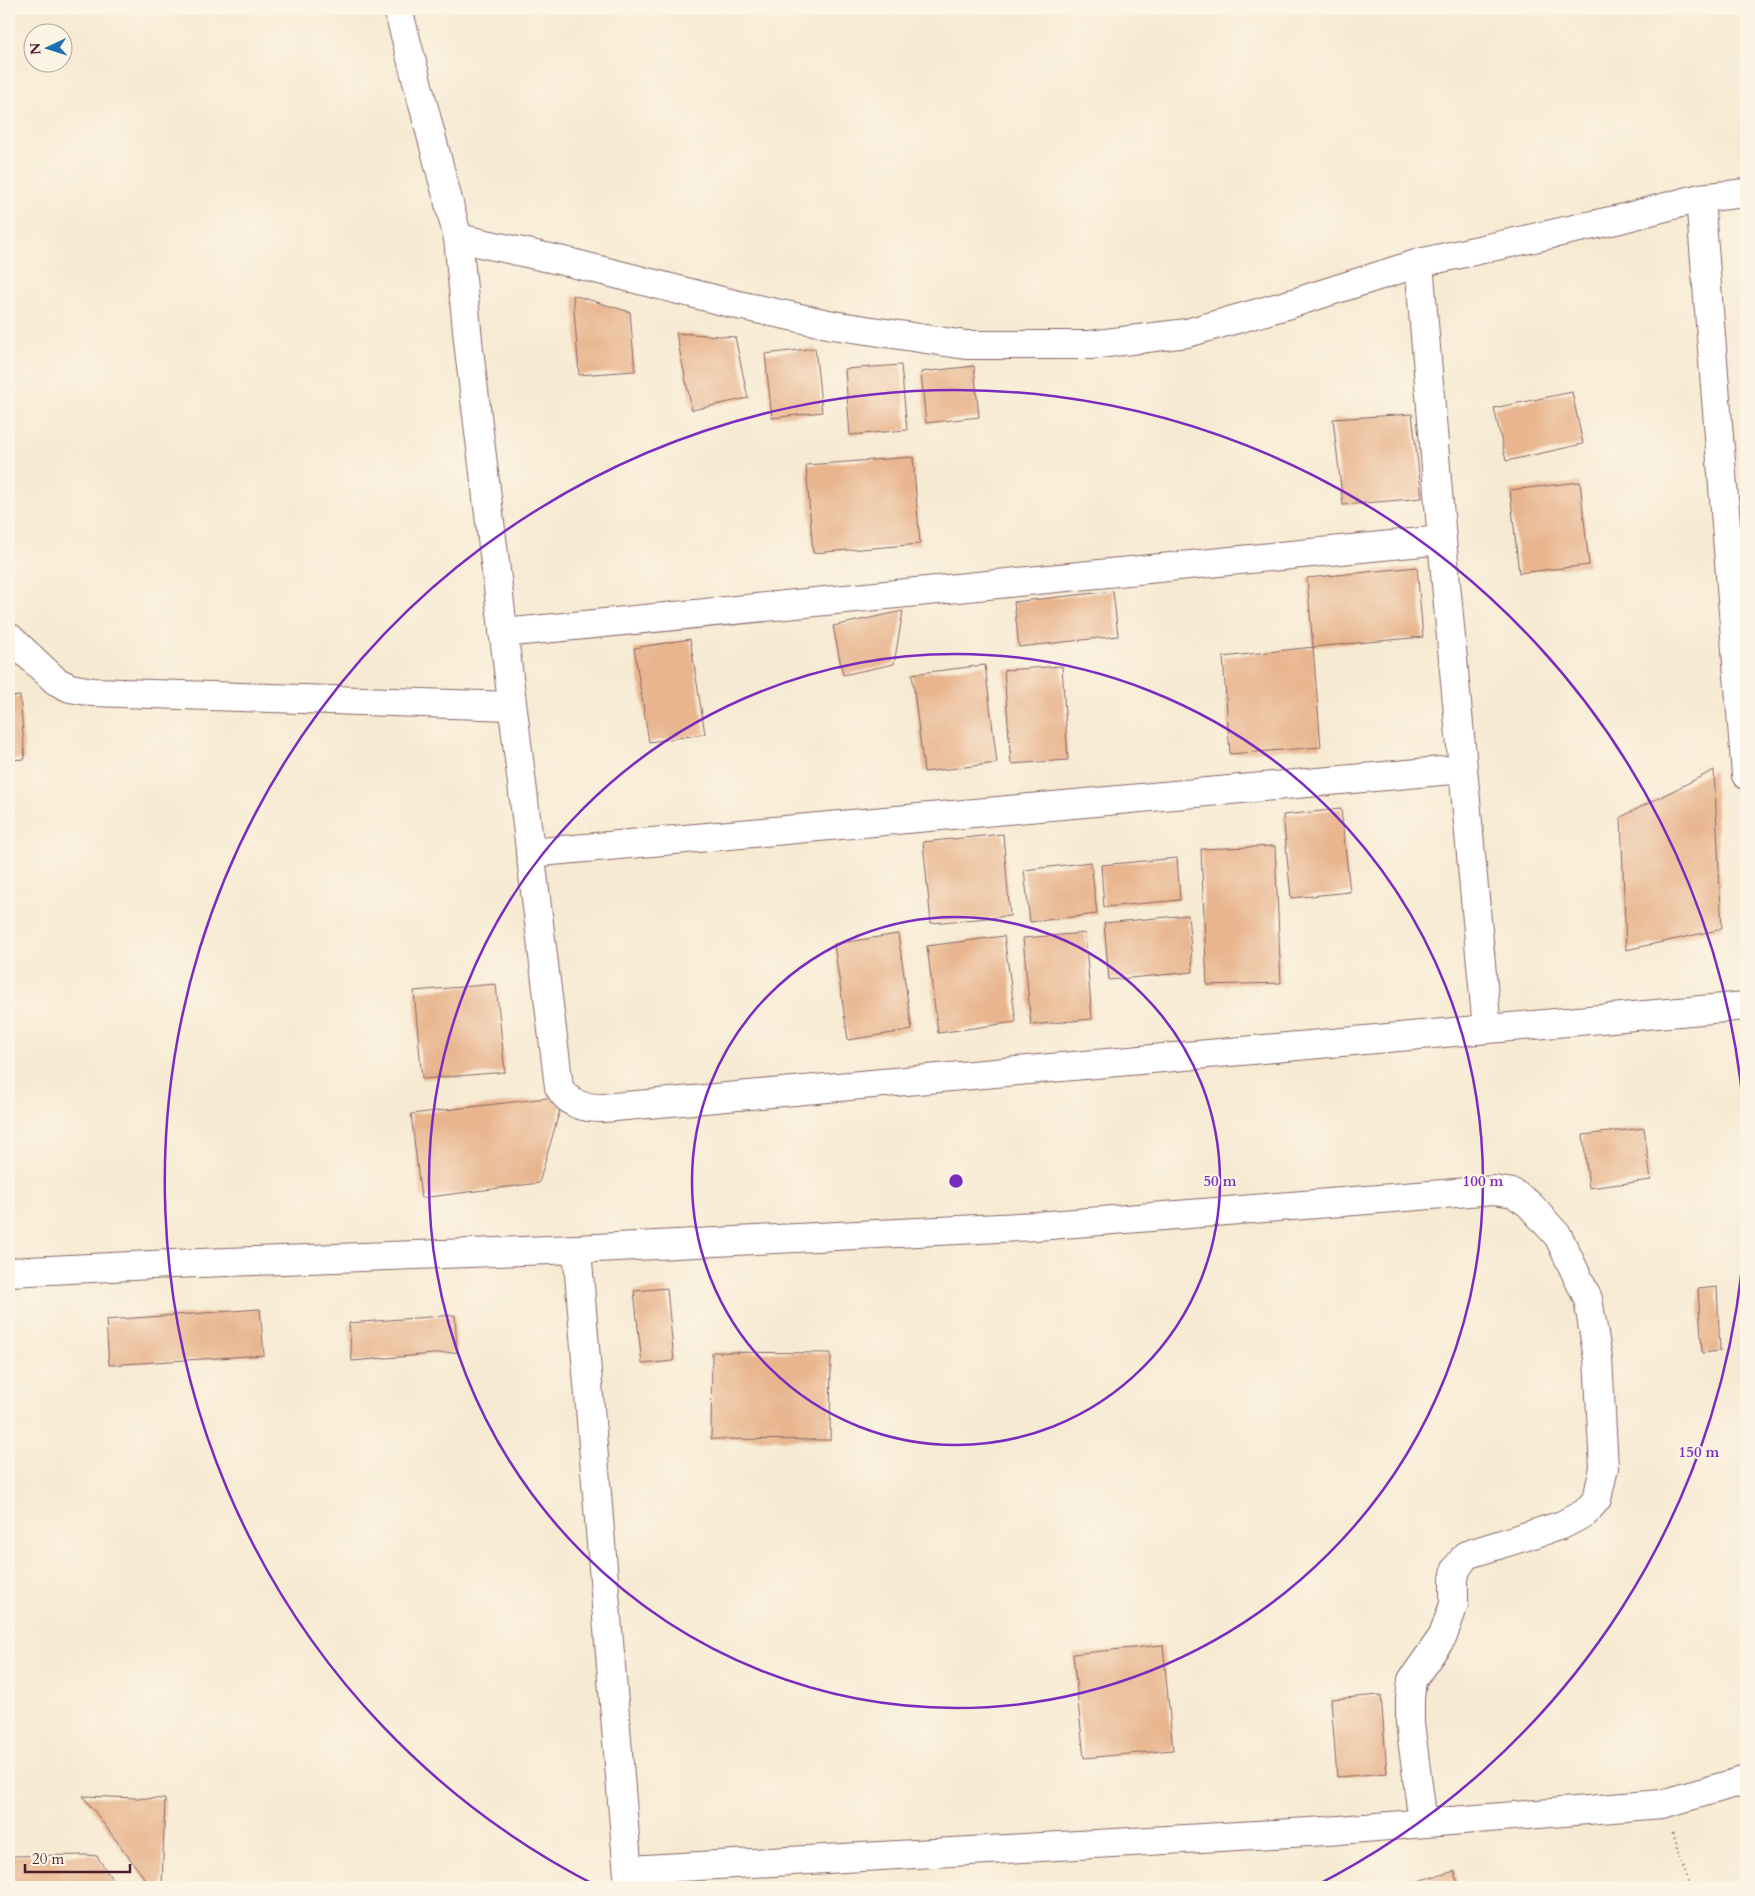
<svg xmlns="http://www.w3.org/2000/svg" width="1755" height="1896" viewBox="0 0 1755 1896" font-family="Cardo,serif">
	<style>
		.building { fill: #e8b58e }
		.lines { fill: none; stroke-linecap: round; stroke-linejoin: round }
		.street-casing { stroke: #876666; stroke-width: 30 }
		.path { stroke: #876666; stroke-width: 3; stroke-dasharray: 1 4; stroke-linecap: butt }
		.street { stroke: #fff; stroke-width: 28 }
		.ring { fill: none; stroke: #7b2cbf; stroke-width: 2.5 }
		.centre { fill: #7b2cbf; stroke: #fcf5e5; stroke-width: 2.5 }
		.ring-label { font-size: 15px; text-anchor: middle; font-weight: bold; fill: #7b2cbf; stroke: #fcf5e5; stroke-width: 4; stroke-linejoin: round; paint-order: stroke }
	</style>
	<rect width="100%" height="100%" fill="#fcf5e5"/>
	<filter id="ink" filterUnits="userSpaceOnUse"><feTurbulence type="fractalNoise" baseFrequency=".02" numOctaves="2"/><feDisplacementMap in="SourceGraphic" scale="10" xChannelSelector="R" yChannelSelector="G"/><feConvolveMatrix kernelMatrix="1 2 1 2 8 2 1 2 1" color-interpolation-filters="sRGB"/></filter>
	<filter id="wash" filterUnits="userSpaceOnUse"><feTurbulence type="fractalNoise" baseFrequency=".0096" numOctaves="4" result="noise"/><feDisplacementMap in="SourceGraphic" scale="20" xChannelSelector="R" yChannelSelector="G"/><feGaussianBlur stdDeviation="1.12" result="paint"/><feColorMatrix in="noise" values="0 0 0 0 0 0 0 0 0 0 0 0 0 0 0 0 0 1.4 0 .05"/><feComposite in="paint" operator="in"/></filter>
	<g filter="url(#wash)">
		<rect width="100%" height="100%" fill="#f7ead3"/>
		<g id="blocks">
			<g class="building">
				<path d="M573,295L630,312L635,371L579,375Z"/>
				<path d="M676,333L735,337L748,398L692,410Z"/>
				<path d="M815,348L822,412L772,418L765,354Z"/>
				<path d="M901,365L907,430L850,435L845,369Z"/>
				<path d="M974,366L979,417L926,423L921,372Z"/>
				<path d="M1572,392L1583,444L1506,461L1494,408Z"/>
				<path d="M1412,414L1422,498L1343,505L1333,419Z"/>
				<path d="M913,457L920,544L813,553L806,465Z"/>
				<path d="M1580,482L1589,565L1519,573L1510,490Z"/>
				<path d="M1417,567L1423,637L1313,647L1321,747L1230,754L1223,657L1313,647L1307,578Z"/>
				<path d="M1113,591L1118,636L1019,647L1014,602Z"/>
				<path d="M903,611L894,664L843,675L833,626Z"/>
				<path d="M690,639L705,734L649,742L634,648Z"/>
				<path d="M985,665L997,763L924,772L912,674Z"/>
				<path d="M1062,666L1068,760L1011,764L1004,670Z"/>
				<path d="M20,696L25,759L9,760V697Z"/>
				<path d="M1714,770L1722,929L1626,950L1621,817Z"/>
				<path d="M1341,809L1350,892L1291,898L1283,815Z"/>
				<path d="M1003,834L1010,916L931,923L923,842Z"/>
				<path d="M1275,846L1281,983L1207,985L1201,849Z"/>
				<path d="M1177,858L1180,900L1104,907L1101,865Z"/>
				<path d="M1091,862L1097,914L1030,922L1024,870Z"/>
				<path d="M1188,915L1193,972L1109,980L1104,923Z"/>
				<path d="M1085,933L1092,1019L1031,1025L1023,938Z"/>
				<path d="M898,934L912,1030L848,1040L834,944Z"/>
				<path d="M1004,936L1016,1022L938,1033L927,946Z"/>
				<path d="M496,984L505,1072L422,1079L414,991Z"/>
				<path d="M564,1096L539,1183L421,1198L411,1114Z"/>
				<path d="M1644,1128L1651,1180L1589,1188L1583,1135Z"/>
				<path d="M1717,1287L1720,1351L1702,1353L1698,1289Z"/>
				<path d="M667,1288L674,1361L642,1364L634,1291Z"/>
				<path d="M260,1309L264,1355L109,1365L106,1320Z"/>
				<path d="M455,1315L457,1352L352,1361L349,1323Z"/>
				<path d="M712,1352L831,1353L830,1440L711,1439Z"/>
				<path d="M1163,1645L1173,1750L1084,1758L1073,1654Z"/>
				<path d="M1381,1695L1387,1773L1337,1777L1331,1699Z"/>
				<path d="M83,1796L165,1799L162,1887H151Z"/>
				<path d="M88,1855L97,1856L117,1887H9V1856Z"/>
				<path d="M1455,1871L1459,1887H1396Z"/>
			</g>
		</g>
	</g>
	<g filter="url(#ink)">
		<use href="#blocks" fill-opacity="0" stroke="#876666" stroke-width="1"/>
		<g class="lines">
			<g class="street-casing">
				<g id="street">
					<path d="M398,9L458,238L469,350L559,1087C569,1105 583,1108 603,1108L1746,1006"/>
					<path d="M1700,198L1746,775"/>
					<path d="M458,238L568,262L738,305L833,325L966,345H1090L1187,333L1290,304L1419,263L1620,219L1700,198L1746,193"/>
					<path d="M1419,263L1442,540L1487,1029"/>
					<path d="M503,633L1442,540"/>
					<path d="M9,637L56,681L70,688L93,692L512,706"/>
					<path d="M530,853L1463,769"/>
					<path d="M577,1249L1037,1226L1494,1190L1513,1193L1529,1204L1558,1236L1588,1299L1598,1358L1604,1468L1597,1499L1585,1513L1562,1525L1466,1555L1456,1569L1454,1579V1604L1443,1636L1412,1680L1410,1699V1723L1423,1823"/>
					<path d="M9,1272L172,1264L577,1249L629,1887"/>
					<path d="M628,1870L1327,1831L1662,1804L1746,1780"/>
				</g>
			</g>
			<path class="path" d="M1672,1833L1690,1887"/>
			<use href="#street" class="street"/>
		</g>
	</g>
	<g class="ring">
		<circle cx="956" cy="1181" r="264"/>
		<circle cx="956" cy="1181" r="527"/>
		<path d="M1746 1216A791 791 0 0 1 1315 1886M597 1886A791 791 0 1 1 1746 1146"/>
	</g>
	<circle cx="956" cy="1181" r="8" class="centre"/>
	<g class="ring-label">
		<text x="1220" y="1186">50 m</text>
		<text x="1483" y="1186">100 m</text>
		<text x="1699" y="1457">150 m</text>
	</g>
	<rect width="1755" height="1896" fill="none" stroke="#fcf5e5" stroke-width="30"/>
	<g transform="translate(48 48) rotate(266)"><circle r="24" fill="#fcf5e5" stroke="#b59f9b"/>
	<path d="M0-4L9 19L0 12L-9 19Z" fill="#1f6fb2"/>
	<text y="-8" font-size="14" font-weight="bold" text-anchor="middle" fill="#4a1f2b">N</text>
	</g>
	<path d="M25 1864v8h105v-8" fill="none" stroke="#4a1f2b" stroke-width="2.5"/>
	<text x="32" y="1864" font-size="15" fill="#4a1f2b" stroke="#fcf5e5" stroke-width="4" paint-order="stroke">20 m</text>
</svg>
